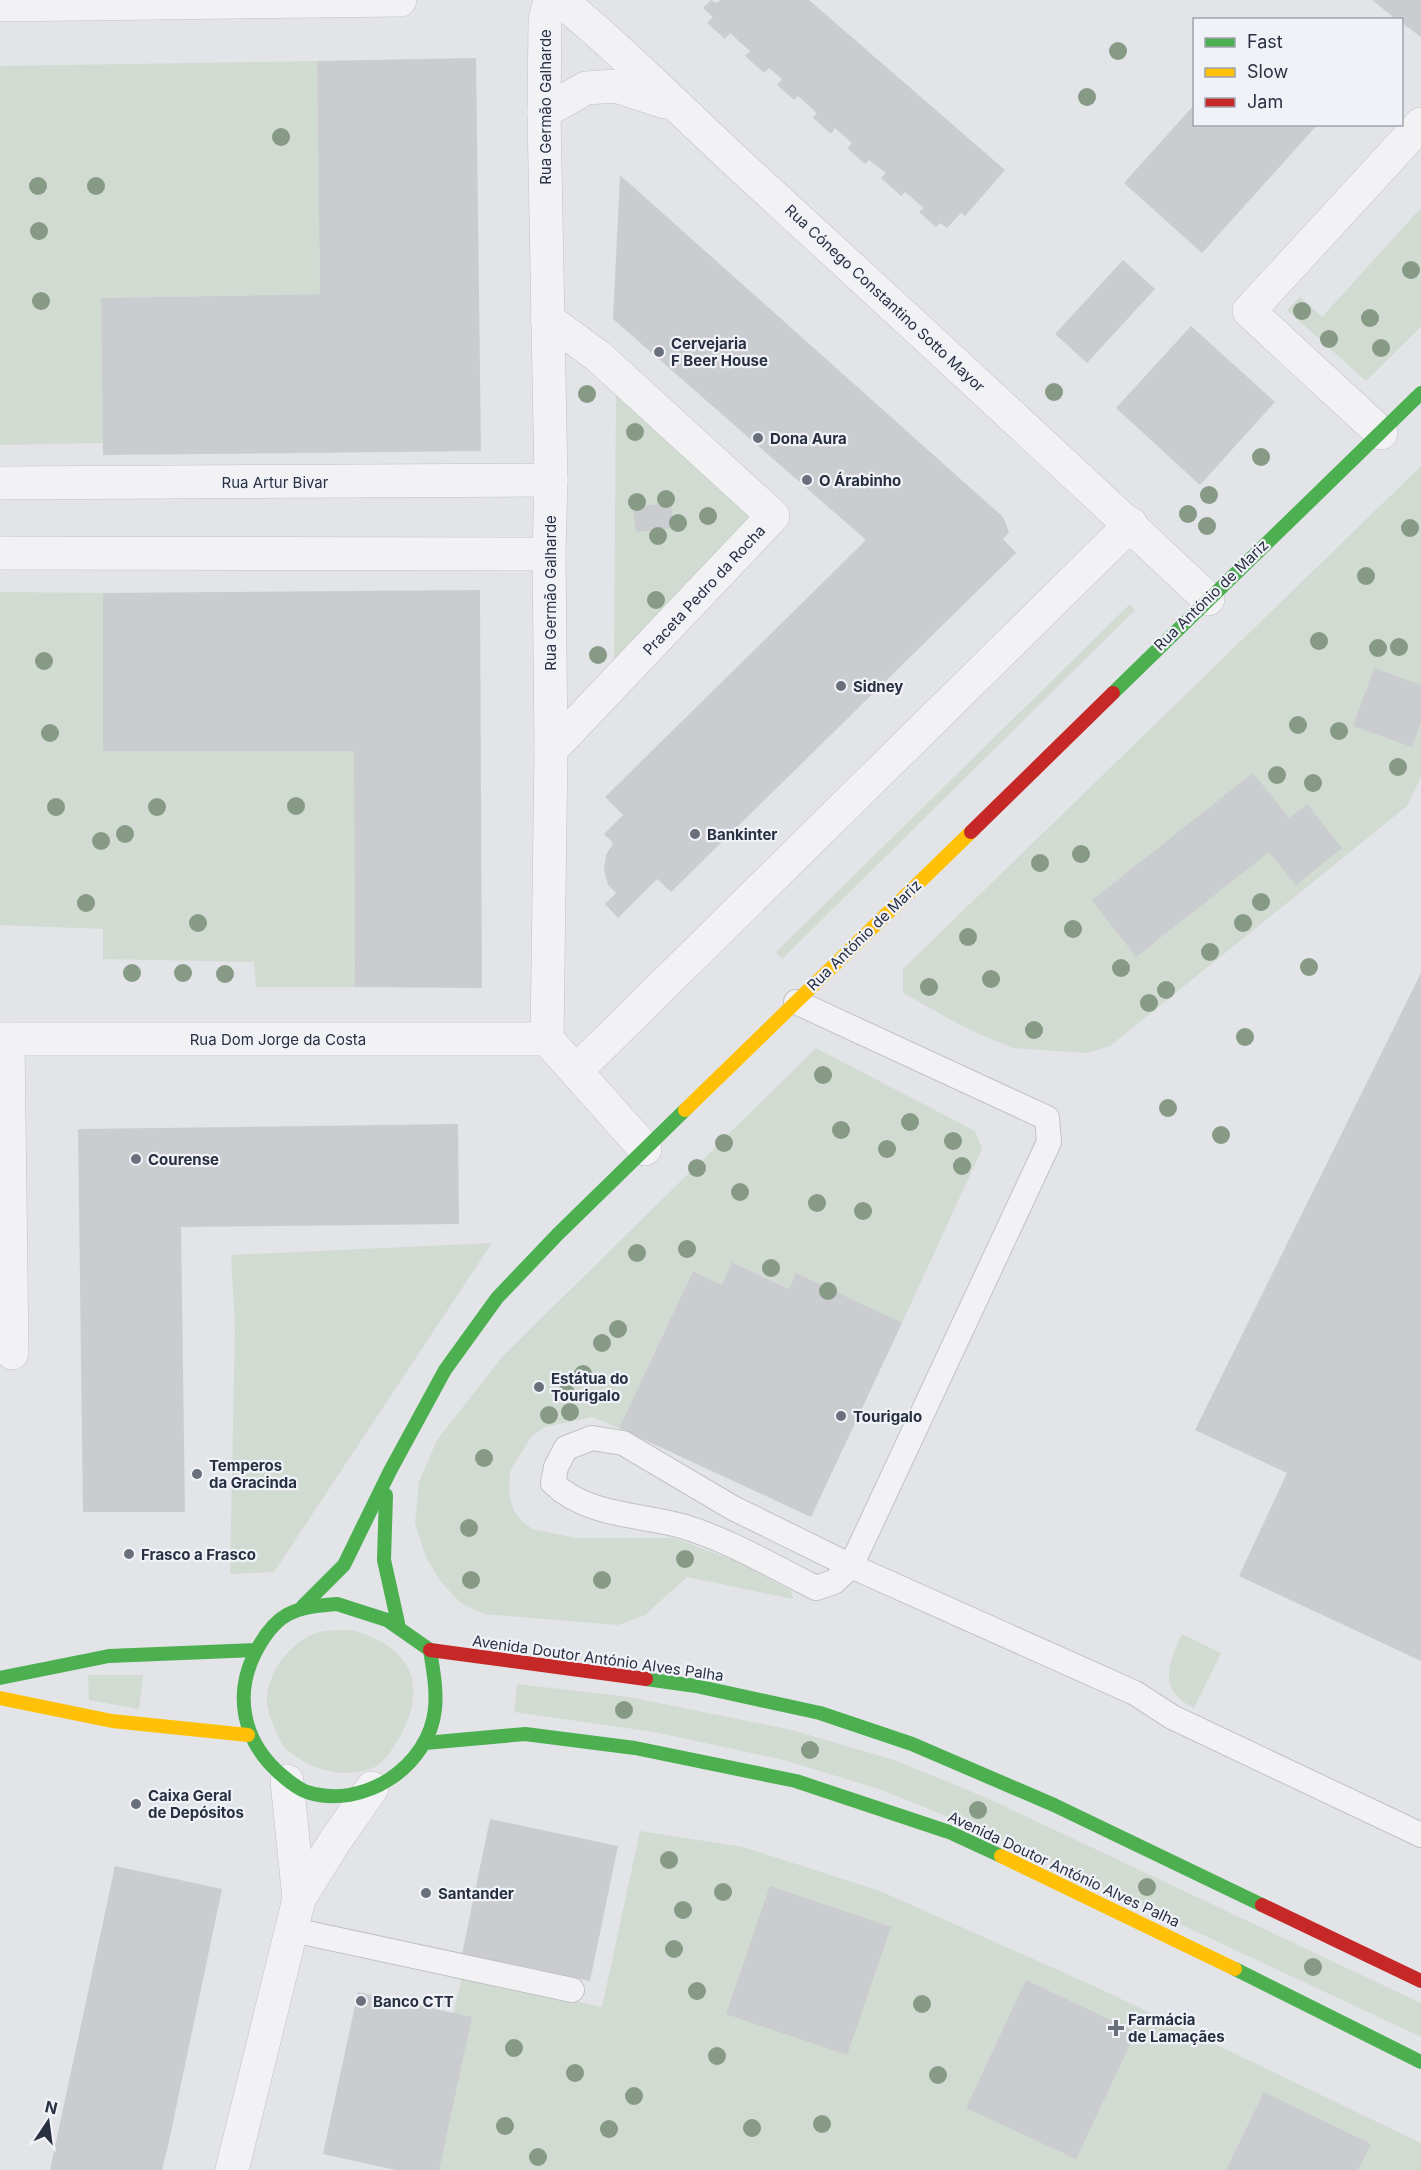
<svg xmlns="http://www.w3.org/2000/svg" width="1421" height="2170" viewBox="0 0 1421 2170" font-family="Inter,sans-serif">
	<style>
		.green { fill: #d2dbd2 }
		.building { fill: #cacccf }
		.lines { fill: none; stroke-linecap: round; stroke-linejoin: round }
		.lane-casing { stroke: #c0c2c5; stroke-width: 26 }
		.street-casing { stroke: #c0c2c5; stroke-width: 34 }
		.lane { stroke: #f2f2f4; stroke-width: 24 }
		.street { stroke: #f2f2f4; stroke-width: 33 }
		.fast { stroke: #4caf50; stroke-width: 14 }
		.slow { stroke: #ffc107; stroke-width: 14 }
		.jam { stroke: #c62828; stroke-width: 14 }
		.tree { fill: #869a86 }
		.poi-dot { fill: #696f7b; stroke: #f0f2f7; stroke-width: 2 }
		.labels { text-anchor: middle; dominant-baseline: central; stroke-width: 4.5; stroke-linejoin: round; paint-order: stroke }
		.street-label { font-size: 15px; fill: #283041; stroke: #f0f2f7 }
		.poi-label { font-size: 15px; font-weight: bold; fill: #283041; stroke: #f0f2f7; text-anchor: start }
	</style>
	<rect width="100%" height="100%" fill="#e2e4e7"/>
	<g class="green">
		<path d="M317,61L320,294L101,298L103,443L0,445V66Z"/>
		<path d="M1421,208V327L1366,381L1287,310L1300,297L1322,317Z"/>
		<path d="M616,390L754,517L614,666Z"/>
		<path d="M1421,466V777L1407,806L1110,1046L1087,1053L1012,1048L964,1027L903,993V969Z"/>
		<path d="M0,592L103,593L104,751H354L355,987H256L254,962L103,959V929L0,925Z"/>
		<path d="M1130,604L1135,610L782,959L776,952Z"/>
		<path d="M816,1048L975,1131L982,1149L902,1323L789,1289L733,1262L722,1285L693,1271L619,1428L592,1417L545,1427L531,1437L510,1471L509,1494L514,1511L521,1520L532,1529L576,1538H674L738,1562L791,1591L793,1599L687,1577L645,1615L618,1625L484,1614L461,1603L451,1593L439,1579L425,1555L415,1523L419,1482L437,1440L503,1356Z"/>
		<path d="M492,1243L274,1572L230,1574L235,1327L231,1255Z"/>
		<path d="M352,1630C409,1646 429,1682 401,1735C395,1745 385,1762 375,1767C356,1776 332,1774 313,1766C303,1761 287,1753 281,1742C276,1731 268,1716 267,1703C266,1674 289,1643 316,1633C327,1629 341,1631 352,1630Z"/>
		<path d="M1182,1634L1221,1653L1194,1708C1157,1690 1168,1664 1182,1634Z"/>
		<path d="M88,1675H143L139,1709L89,1700Z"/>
		<path d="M517,1684L629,1697L792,1730L894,1760L987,1798L1421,2003V2037L973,1827L882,1790L784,1760L654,1732L514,1712Z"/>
		<path d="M640,1831L743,1847L880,1891L1094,1986L1421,2143V2170H417L462,1976L602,2007Z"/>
	</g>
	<g class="building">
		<path d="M711,0L717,3L720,0H809L1005,170L965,216L961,213L947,228L940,223L936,227L919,212L924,208L905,192L901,196L881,178L886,173L869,160L865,164L847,148L852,143L844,136L835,128L831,134L813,118L817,113L798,96L794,100L777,85L782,79L769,68L764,73L745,56L750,51L741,43L730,33L725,39L707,23L713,17L703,8Z"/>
		<path d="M1372,0H1421V37L1402,23V20H1397Z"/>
		<path d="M476,58L481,451L103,455L101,298L320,294L317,61Z"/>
		<path d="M1194,105V124H1318L1202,253L1124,183Z"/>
		<path d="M620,175L1003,517L1009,532L1003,539L1016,553L671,892L657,879L618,918L605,904L616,893L608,885L604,870L606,855L613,843L604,834L623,815L605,797L866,540L613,319Z"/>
		<path d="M1123,260L1155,289L1087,363L1055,334Z"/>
		<path d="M1191,326L1275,402L1200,485L1116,408Z"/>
		<path d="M671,503L674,528L636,532L633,507Z"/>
		<path d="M480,590L482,988L355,987L354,751H103V593Z"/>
		<path d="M1374,668L1421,685V723L1412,747L1353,726Z"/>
		<path d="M1253,773L1289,818L1307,804L1342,848L1296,885L1269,852L1136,957L1092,900Z"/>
		<path d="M1421,973V1661L1239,1576L1287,1473L1195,1430Z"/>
		<path d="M458,1124L459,1224L181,1227L185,1512H83L78,1129Z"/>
		<path d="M732,1262L789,1289L796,1273L902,1323L811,1517L619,1428L693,1271L722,1285Z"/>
		<path d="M490,1819L618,1846L590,1981L462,1954Z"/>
		<path d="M115,1866L222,1889L168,2146L162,2170H50Z"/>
		<path d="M770,1886L891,1927L847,2055L726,2014Z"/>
		<path d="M1026,1980L1136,2032L1076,2159L966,2108Z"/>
		<path d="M358,1992L472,2017L439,2170H396L323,2154Z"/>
		<path d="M1264,2092L1371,2144L1358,2170H1226Z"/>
	</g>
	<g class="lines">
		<g class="lane-casing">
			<g id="lane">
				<path d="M796,1002L1047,1118L1049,1142L851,1566L1135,1693L1172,1717L1421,1835"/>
				<path d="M592,1438L623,1443L733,1508L851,1566L834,1582L816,1588C772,1566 729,1540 682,1526C638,1514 587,1516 553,1483L556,1467L566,1448Z"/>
				<path d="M293,1930L572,1990"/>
			</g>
		</g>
		<g class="street-casing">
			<g id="street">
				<path d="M550,0L545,20L544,112L551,480L549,554L551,750L547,1039L645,1149"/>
				<path d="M560,0C633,60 698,128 768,191C915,326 1062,461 1208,599"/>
				<path d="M0,5L400,0"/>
				<path d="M544,112L586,88L616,86L665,102"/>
				<path d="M547,319L598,356L773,516L551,750"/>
				<path d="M1381,433L1249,311L1421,124"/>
				<path d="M0,483L551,480"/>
				<path d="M0,553L549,554"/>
				<path d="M0,1039H547"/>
				<path d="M8,1039L12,1353"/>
				<path d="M576,1071L1131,524"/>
				<path d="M299,1899L335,1841L372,1788"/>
				<path d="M232,2170L299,1899L287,1781"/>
			</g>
		</g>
		<use href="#lane" class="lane"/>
		<use href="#street" class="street"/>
		<g class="fast">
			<path d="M1113,693L1421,393"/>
			<path d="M386,1495L384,1560L398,1623"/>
			<path d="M337,1604L387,1620L430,1650C433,1669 437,1689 435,1709C429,1767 363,1810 307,1792C296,1788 286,1779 277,1771C244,1740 234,1697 254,1655C275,1613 293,1607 337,1604Z"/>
			<path d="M303,1606L344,1565L390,1471L445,1370L497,1298L558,1234L685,1110"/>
			<path d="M0,1678L109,1656L256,1650"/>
			<path d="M646,1679L696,1686L820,1713L912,1744L1054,1805L1262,1905"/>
			<path d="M425,1743L525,1734L635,1748L796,1781L949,1832L1001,1856"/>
			<path d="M1235,1969L1421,2062"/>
		</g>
		<g class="slow">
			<path d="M685,1110L971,832"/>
			<path d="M0,1698L112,1721L248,1735"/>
			<path d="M1001,1856L1235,1969"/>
		</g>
		<g class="jam">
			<path d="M971,832L1113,693"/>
			<path d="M430,1650L646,1679"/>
			<path d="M1262,1905L1421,1981"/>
		</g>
	</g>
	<g class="tree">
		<circle cx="1118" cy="51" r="9"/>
		<circle cx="1087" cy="97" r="9"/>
		<circle cx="281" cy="137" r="9"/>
		<circle cx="38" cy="186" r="9"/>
		<circle cx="96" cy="186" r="9"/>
		<circle cx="39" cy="231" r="9"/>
		<circle cx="1411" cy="270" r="9"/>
		<circle cx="41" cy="301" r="9"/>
		<circle cx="1302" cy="311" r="9"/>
		<circle cx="1370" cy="318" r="9"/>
		<circle cx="1329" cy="339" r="9"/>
		<circle cx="1381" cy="348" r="9"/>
		<circle cx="1054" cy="392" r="9"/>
		<circle cx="587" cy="394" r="9"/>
		<circle cx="635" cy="432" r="9"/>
		<circle cx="1261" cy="457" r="9"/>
		<circle cx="1209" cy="495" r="9"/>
		<circle cx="666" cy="499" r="9"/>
		<circle cx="637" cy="502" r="9"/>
		<circle cx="1188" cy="514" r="9"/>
		<circle cx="708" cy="516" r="9"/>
		<circle cx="678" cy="523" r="9"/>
		<circle cx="1207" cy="526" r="9"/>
		<circle cx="1410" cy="528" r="9"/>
		<circle cx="658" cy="536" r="9"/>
		<circle cx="1366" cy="576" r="9"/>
		<circle cx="656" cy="600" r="9"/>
		<circle cx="1319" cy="641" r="9"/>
		<circle cx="1399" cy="647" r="9"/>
		<circle cx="1378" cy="648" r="9"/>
		<circle cx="598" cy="655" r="9"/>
		<circle cx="44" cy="661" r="9"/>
		<circle cx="1298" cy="725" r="9"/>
		<circle cx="1339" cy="731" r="9"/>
		<circle cx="50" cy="733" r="9"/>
		<circle cx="1398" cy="767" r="9"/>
		<circle cx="1277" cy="775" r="9"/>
		<circle cx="1313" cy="783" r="9"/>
		<circle cx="296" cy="806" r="9"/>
		<circle cx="56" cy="807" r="9"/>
		<circle cx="157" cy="807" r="9"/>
		<circle cx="125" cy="834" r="9"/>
		<circle cx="101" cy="841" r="9"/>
		<circle cx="1081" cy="854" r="9"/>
		<circle cx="1040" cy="863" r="9"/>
		<circle cx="1261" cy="902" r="9"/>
		<circle cx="86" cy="903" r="9"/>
		<circle cx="198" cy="923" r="9"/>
		<circle cx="1243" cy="923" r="9"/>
		<circle cx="1073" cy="929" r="9"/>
		<circle cx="968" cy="937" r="9"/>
		<circle cx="1210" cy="952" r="9"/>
		<circle cx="1309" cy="967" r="9"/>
		<circle cx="1121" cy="968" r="9"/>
		<circle cx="132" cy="973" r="9"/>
		<circle cx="183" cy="973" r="9"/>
		<circle cx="225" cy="974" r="9"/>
		<circle cx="991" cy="979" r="9"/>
		<circle cx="929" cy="987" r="9"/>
		<circle cx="1166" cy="990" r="9"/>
		<circle cx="1149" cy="1003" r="9"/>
		<circle cx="1034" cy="1030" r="9"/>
		<circle cx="1245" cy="1037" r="9"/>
		<circle cx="823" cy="1075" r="9"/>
		<circle cx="1168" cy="1108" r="9"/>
		<circle cx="910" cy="1122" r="9"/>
		<circle cx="841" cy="1130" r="9"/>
		<circle cx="1221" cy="1135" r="9"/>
		<circle cx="953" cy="1141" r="9"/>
		<circle cx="724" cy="1143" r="9"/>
		<circle cx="887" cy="1149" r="9"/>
		<circle cx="962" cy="1166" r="9"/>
		<circle cx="697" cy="1168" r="9"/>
		<circle cx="740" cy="1192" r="9"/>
		<circle cx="817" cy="1203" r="9"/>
		<circle cx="863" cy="1211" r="9"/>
		<circle cx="687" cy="1249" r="9"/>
		<circle cx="637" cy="1253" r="9"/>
		<circle cx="771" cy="1268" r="9"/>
		<circle cx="828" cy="1291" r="9"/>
		<circle cx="618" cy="1329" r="9"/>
		<circle cx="602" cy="1343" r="9"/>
		<circle cx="583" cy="1374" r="9"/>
		<circle cx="566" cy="1393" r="9"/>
		<circle cx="570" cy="1412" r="9"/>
		<circle cx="549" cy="1415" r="9"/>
		<circle cx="484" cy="1458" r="9"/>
		<circle cx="469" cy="1528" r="9"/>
		<circle cx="685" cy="1559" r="9"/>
		<circle cx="471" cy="1580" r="9"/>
		<circle cx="602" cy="1580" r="9"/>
		<circle cx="624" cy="1710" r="9"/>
		<circle cx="810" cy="1750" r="9"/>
		<circle cx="978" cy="1810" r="9"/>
		<circle cx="669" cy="1860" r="9"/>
		<circle cx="1147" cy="1887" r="9"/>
		<circle cx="723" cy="1892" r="9"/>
		<circle cx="683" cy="1910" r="9"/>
		<circle cx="674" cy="1949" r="9"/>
		<circle cx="1313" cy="1967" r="9"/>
		<circle cx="697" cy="1991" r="9"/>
		<circle cx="922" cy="2004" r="9"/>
		<circle cx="514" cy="2048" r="9"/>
		<circle cx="717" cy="2056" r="9"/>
		<circle cx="575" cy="2073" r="9"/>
		<circle cx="938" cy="2075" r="9"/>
		<circle cx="634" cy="2096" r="9"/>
		<circle cx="822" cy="2124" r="9"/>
		<circle cx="505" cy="2126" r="9"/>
		<circle cx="752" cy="2128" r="9"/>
		<circle cx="609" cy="2129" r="9"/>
		<circle cx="538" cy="2157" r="9"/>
	</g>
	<g class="poi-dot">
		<circle cx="659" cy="352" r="6"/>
		<circle cx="758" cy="438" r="6"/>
		<circle cx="807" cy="480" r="6"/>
		<circle cx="841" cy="686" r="6"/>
		<circle cx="695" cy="834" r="6"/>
		<circle cx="136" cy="1159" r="6"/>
		<circle cx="539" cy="1387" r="6"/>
		<circle cx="841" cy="1416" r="6"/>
		<circle cx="197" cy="1474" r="6"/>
		<circle cx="129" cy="1554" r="6"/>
		<circle cx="136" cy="1804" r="6"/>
		<circle cx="426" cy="1893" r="6"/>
		<circle cx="361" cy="2001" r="6"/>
		<path d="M1113 2019h6v6h6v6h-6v6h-6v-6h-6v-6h6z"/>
	</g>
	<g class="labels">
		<g class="street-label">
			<text transform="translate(545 107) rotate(-90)">Rua Germão Galharde</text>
			<text transform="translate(885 298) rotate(43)">Rua Cónego Constantino Sotto Mayor</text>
			<text x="275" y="482">Rua Artur Bivar</text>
			<text transform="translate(704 590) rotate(-47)">Praceta Pedro da Rocha</text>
			<text transform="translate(550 593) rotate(-90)">Rua Germão Galharde</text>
			<text transform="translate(1211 595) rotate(-44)">Rua António de Mariz</text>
			<text transform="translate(864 935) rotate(-44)">Rua António de Mariz</text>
			<text x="278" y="1039">Rua Dom Jorge da Costa</text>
			<text transform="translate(598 1658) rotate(8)">Avenida Doutor António Alves Palha</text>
			<text transform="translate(1064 1869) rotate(25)">Avenida Doutor António Alves Palha</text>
		</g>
		<g class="poi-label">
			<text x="671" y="343">Cervejaria<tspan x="671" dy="17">F Beer House</tspan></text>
			<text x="770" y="438">Dona Aura</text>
			<text x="819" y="480">O Árabinho</text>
			<text x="853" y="686">Sidney</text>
			<text x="707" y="834">Bankinter</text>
			<text x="148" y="1159">Courense</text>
			<text x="551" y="1378">Estátua do<tspan x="551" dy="17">Tourigalo</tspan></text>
			<text x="853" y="1416">Tourigalo</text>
			<text x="209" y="1465">Temperos<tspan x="209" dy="17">da Gracinda</tspan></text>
			<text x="141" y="1554">Frasco a Frasco</text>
			<text x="148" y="1795">Caixa Geral<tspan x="148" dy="17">de Depósitos</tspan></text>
			<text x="438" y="1893">Santander</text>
			<text x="373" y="2001">Banco CTT</text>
			<text x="1128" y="2019">Farmácia<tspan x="1128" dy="17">de Lamaçães</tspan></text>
		</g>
	</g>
	<rect x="1193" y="18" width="210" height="108" fill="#f0f2f7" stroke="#a0a4ae" stroke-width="1.5"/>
	<rect x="1205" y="38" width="30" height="9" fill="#4caf50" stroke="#a0a4ae" stroke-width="1.5"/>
	<text x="1247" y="48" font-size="18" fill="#283041">Fast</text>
	<rect x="1205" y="68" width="30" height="9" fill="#ffc107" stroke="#a0a4ae" stroke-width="1.5"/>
	<text x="1247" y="78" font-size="18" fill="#283041">Slow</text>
	<rect x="1205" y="98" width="30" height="9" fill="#c62828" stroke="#a0a4ae" stroke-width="1.5"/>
	<text x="1247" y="108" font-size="18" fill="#283041">Jam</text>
	<g transform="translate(48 2122) rotate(13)" stroke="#f0f2f7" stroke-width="4.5" paint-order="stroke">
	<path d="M0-4.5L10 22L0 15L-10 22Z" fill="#283041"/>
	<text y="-9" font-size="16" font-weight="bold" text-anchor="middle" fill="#283041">N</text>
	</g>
</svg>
